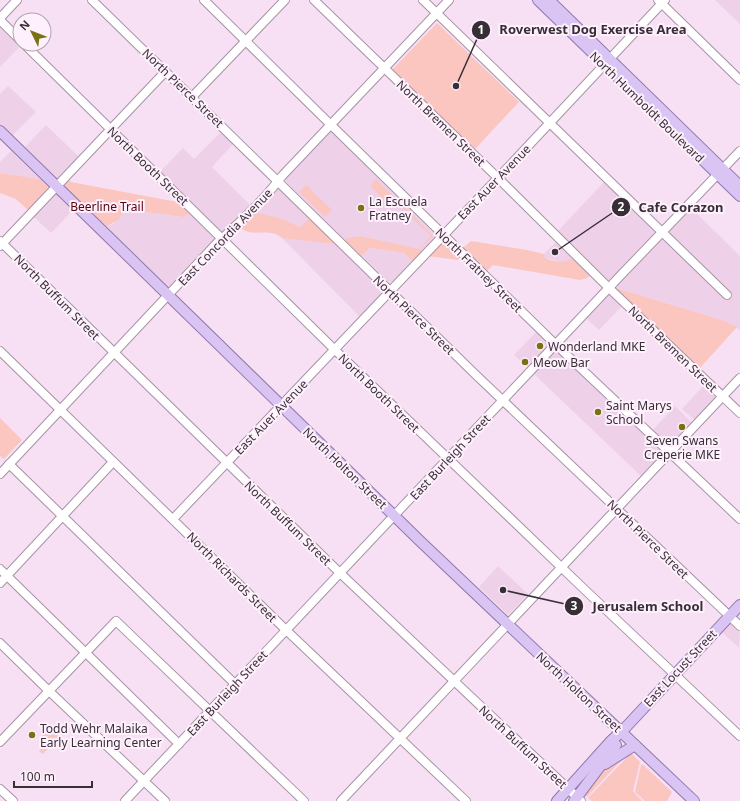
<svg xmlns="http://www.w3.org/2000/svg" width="740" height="801" viewBox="0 0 740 801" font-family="'Noto Sans',sans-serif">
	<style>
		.built { fill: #eed1e9 }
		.green { fill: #fbc5c0 }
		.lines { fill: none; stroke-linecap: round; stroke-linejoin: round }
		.minor-casing { stroke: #a792a4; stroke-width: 10 }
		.major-casing { stroke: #9176ac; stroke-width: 12 }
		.minor { stroke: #fff; stroke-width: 8 }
		.major { stroke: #dac4f3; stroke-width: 10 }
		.poi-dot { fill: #797112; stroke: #fef0fc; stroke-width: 1.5 }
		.labels { text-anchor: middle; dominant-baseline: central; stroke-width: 4; stroke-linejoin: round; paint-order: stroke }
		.street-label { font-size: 12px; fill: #382f36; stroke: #fef0fc }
		.poi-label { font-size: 12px; fill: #382f36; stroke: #fef0fc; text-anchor: start }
		.park-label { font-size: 12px; fill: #5c000a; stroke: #fef0fc }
		.leader { fill: none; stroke: #382f36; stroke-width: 1.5 }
		.callout-dot { fill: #382f36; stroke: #fef0fc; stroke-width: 1.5 }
		.mark-label { font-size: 12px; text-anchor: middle; font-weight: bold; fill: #fff }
		.callout-label { font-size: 13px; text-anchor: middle; font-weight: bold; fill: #382f36; stroke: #fef0fc; stroke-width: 4; stroke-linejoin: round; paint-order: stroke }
	</style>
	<rect width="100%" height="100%" fill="#f7e0f3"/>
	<g class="built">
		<path d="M715,0H740V24Z"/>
		<path d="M0,20L20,40V44H22L0,67Z"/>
		<path d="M8,86L36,112L8,140L0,131V94Z"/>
		<path d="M46,125L79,157L57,179L52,176V174L25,147Z"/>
		<path d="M330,131L333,133L435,233V237L422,251L419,249L360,236L347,238L345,240L286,182V179L293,169Z"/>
		<path d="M221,132L233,144L212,167L251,206L242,216L223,232L220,231L160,172L183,148L194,159Z"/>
		<path d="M11,151L40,179L0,173V162Z"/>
		<path d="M604,182L655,232L608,281L557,232Z"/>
		<path d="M278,188L309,218L300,227L280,218L255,212Z"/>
		<path d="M55,193L57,194L60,196L59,198L73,210L51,233L33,216Z"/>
		<path d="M691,208L740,256V330L722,320L616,288L660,241L663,239L723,295L730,298L731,293L669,234V231Z"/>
		<path d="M123,209L183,217L190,214L213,237L214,239L170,286H167L107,227L113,224L122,215Z"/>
		<path d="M283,237L335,244L382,289V293L360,317L282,238Z"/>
		<path d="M556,242L572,258L567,262H560L544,257V254Z"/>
		<path d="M370,248L404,253L412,261L393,282H389L362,256Z"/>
		<path d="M609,295L611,296L622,306L599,330L586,318Z"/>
		<path d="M537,331L550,345L527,367L514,355Z"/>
		<path d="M554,351H557L561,356L661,451V455L641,476L534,374L553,353Z"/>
		<path d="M705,384L715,395V398L695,420L682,409Z"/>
		<path d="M675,406L692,423L672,444L669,445L653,430Z"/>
		<path d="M498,566L528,594L508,615L479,587Z"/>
		<path d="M730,624L733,625L740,632L739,648L722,632Z"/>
	</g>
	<g class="green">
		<path d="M437,23L519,102L475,149L392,70Z"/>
		<path d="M0,173L40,179L47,186L48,189L28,210L16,199L0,193Z"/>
		<path d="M68,179L71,182L177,202L190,214L183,217L123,209C121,223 116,219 107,227L65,187L64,184Z"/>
		<path d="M376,179L411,213L409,214L391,198L386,202L371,187V185Z"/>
		<path d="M306,185L332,210L325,217L299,192Z"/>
		<path d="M255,212L280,218L300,227L309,218L335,244L282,238C269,227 254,238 240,228Z"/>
		<path d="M413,215L433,236L420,249L422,251L412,261L404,253L370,248L362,256L345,240L347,238L360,236L420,249L421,247L431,236L411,217Z"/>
		<path d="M442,241H444L461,257L458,260L427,256Z"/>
		<path d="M471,241L527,250L544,254V257C553,262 564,264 572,258L590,275L587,278L580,280L493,265L486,272L463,248Z"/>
		<path d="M616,288L722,320L737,327L699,369L616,290Z"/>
		<path d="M0,418L22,440L4,459L0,456Z"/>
		<path d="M49,723L61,735L43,754L39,751L48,741L41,734L42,733L41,731Z"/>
		<path d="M629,752L587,797L585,794L604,769Z"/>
		<path d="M631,753L640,762L633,791L642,801H592L588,798Z"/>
		<path d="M642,764L672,792L667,801H645L635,792L641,765Z"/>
	</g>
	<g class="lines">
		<g class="minor-casing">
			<g id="minor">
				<path d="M92,0L476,375L740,626"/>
				<path d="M204,0L327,121L551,340L740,519"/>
				<path d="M314,0L498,178L609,288L740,413"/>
				<path d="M423,0L727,295"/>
				<path d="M658,0L740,80"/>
				<path d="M0,18L17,0"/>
				<path d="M0,20L20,40"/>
				<path d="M24,44L335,350L584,589L740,736"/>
				<path d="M192,97L285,0"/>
				<path d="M0,241L340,573L581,801"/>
				<path d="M0,246L165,72"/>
				<path d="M0,351L286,630L466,801"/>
				<path d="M9,464L235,684"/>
				<path d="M0,474L217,243C240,222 263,201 282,176L449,0"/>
				<path d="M173,519L498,178L665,0"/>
				<path d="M0,569L179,744"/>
				<path d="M0,583L113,462"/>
				<path d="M0,643L49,691L165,801"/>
				<path d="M0,742L116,621L304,801"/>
				<path d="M0,789L13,801"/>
				<path d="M125,801L620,276L740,151"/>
				<path d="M341,801L740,378"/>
			</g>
		</g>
		<g class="major-casing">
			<g id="major">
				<path d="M538,0L740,196"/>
				<path d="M549,0L740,186"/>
				<path d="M0,131L420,541L694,801"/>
				<path d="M605,764L635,745"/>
				<path d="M557,801L610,742L626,727L740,605"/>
				<path d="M574,801L616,745"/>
			</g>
		</g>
		<use href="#minor" class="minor"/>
		<use href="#major" class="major"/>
	</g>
	<g class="poi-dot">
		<circle cx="361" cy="208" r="4"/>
		<circle cx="540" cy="346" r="4"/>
		<circle cx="525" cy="362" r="4"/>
		<circle cx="598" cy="412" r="4"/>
		<circle cx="682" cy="427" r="4"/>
		<circle cx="32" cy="735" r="4"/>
	</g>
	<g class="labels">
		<g class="street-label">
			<text transform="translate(183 88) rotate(44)">North Pierce Street</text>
			<text transform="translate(647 107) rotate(44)">North Humboldt Boulevard</text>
			<text transform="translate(441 123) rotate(44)">North Bremen Street</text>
			<text transform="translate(148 166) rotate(44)">North Booth Street</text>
			<text transform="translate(494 182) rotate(-46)">East Auer Avenue</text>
			<text transform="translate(225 237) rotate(-46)">East Concordia Avenue</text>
			<text transform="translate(479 270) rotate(44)">North Fratney Street</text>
			<text transform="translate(57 297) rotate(45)">North Buffum Street</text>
			<text transform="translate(414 315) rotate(44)">North Pierce Street</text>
			<text transform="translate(673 349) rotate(44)">North Bremen Street</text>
			<text transform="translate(379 393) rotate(44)">North Booth Street</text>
			<text transform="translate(271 417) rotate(-46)">East Auer Avenue</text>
			<text transform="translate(450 457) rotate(-47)">East Burleigh Street</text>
			<text transform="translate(345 468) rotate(44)">North Holton Street</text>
			<text transform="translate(288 523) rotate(44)">North Buffum Street</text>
			<text transform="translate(648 539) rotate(44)">North Pierce Street</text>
			<text transform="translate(232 577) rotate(45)">North Richards Street</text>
			<text transform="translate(680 668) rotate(-47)">East Locust Street</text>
			<text transform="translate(579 692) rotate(43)">North Holton Street</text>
			<text transform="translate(227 693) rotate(-47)">East Burleigh Street</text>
			<text transform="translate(523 747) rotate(43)">North Buffum Street</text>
		</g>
		<g class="poi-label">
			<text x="369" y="201">La Escuela<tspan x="369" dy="14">Fratney</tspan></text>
			<text x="548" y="346">Wonderland MKE</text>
			<text x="533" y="362">Meow Bar</text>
			<text x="606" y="405">Saint Marys<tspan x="606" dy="14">School</tspan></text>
			<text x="682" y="440" text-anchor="middle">Seven Swans<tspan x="682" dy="14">Creperie MKE</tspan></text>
			<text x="40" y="728">Todd Wehr Malaika<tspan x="40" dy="14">Early Learning Center</tspan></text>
		</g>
		<g class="park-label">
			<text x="107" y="206">Beerline Trail</text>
		</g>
	</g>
	<path class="leader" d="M456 86L481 30M555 252L621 207M503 590L574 606"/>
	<g class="callout-dot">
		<circle cx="456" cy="86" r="4"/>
		<circle cx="555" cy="252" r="4"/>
		<circle cx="503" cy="590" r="4"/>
		<circle cx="481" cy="30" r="10"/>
		<circle cx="621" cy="207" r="10"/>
		<circle cx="574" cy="606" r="10"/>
	</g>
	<g class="mark-label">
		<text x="481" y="34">1</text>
		<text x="621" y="211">2</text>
		<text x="574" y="610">3</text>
	</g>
	<g class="callout-label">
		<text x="593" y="34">Roverwest Dog Exercise Area</text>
		<text x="681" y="212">Cafe Corazon</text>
		<text x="648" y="611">Jerusalem School</text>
	</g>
	<g transform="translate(32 32) rotate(313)"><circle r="19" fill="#fef0fc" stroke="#afa3ad"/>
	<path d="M0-3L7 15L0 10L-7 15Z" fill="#797112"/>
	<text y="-6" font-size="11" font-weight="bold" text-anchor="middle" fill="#382f36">N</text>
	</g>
	<path d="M14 781v6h78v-6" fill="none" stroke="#382f36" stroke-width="2"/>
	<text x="20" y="781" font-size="12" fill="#382f36" stroke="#fef0fc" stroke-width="3" paint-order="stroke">100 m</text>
</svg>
